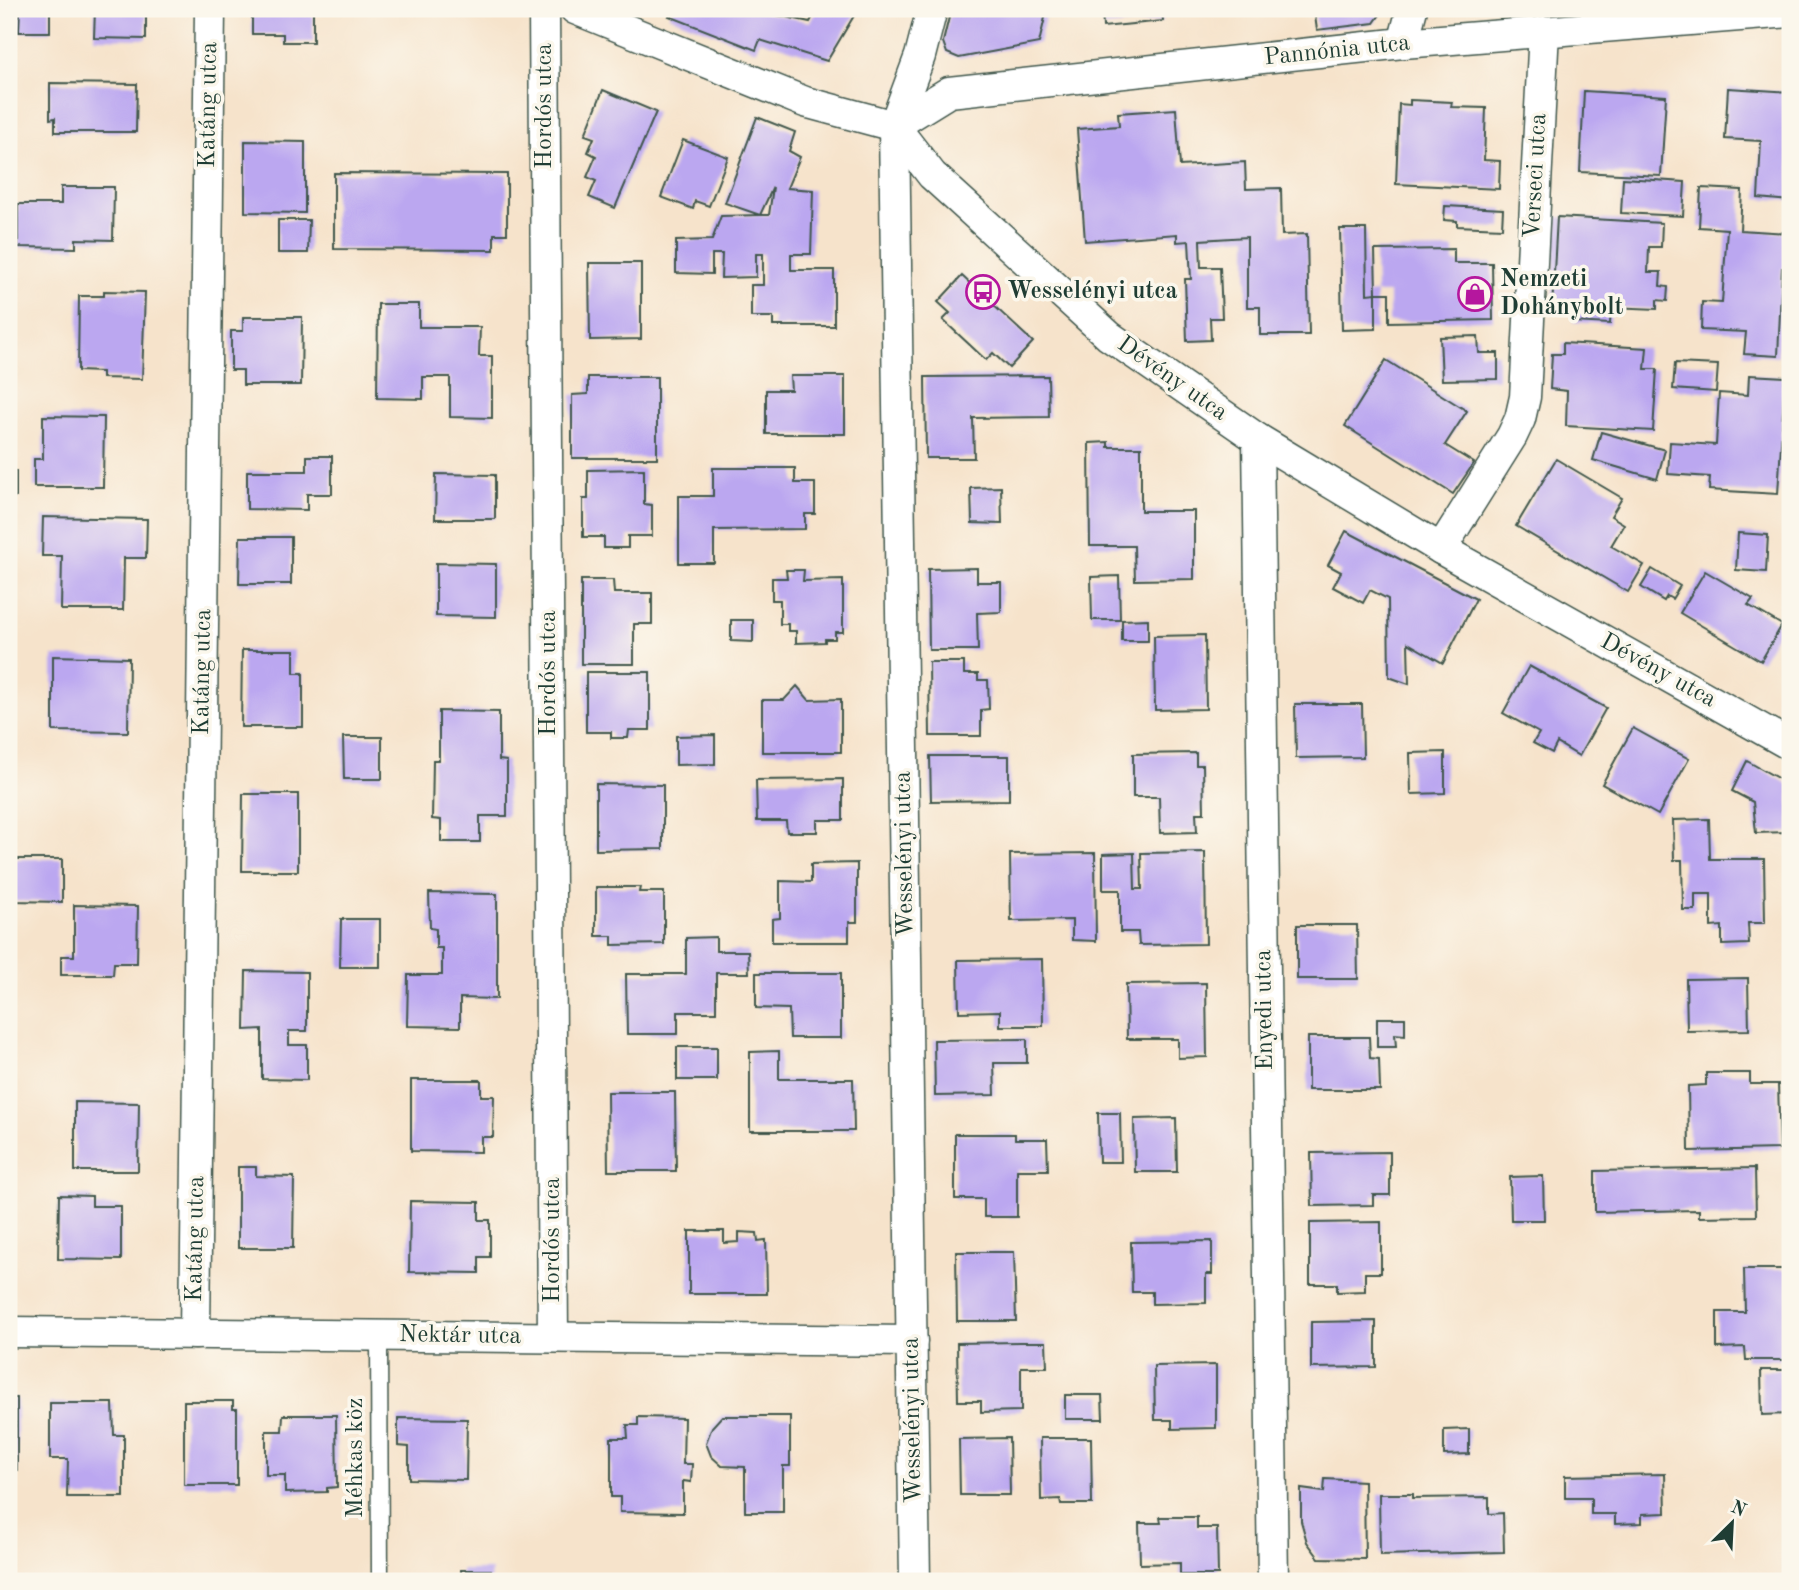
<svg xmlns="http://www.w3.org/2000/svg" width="1799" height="1590" viewBox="0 0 1799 1590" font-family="'Old Standard TT',serif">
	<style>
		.building { fill: #bba7f0; fill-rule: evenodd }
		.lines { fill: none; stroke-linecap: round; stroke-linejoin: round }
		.lane-casing { stroke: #3f564b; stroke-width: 19 }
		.street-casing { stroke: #3f564b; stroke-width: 33 }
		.lane { stroke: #fff; stroke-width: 16 }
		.street { stroke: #fff; stroke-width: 30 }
		.labels { text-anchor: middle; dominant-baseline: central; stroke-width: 7; stroke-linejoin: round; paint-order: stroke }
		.street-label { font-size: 24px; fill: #1f3d34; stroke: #fbf7ec }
		.poi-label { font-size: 24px; font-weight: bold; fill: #1f3d34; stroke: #fbf7ec; text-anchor: start }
	</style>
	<rect width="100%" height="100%" fill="#fbf7ec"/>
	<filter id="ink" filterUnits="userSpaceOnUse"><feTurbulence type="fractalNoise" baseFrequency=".0143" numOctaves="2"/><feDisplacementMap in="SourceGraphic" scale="14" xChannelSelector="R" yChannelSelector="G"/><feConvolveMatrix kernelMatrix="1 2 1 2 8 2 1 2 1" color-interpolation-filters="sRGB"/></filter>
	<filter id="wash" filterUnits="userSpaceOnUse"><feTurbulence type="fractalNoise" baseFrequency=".00686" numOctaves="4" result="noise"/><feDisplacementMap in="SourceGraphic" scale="28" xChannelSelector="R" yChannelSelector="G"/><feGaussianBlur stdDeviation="1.57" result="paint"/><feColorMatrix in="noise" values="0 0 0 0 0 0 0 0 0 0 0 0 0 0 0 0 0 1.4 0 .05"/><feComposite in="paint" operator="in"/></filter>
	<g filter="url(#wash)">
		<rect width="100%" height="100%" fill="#f6e3cb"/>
		<g id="blocks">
			<g class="building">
				<path d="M20,9H50V32H19Z"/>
				<path d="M95,9H146V39L94,38Z"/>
				<path d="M252,9H313V42H283V34H252Z"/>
				<path d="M673,9H748L810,22L817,9H858L827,61L760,40L756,50L669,16Z"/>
				<path d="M951,9H1047L1039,43L959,58L947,53L943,42Z"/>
				<path d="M1102,9H1162L1163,21L1103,27Z"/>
				<path d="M1314,9H1384L1374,23L1317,30Z"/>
				<path d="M50,83L137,84L136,132H55V118L50,119Z"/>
				<path d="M1728,88L1790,92V201L1758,198L1761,141L1725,139Z"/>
				<path d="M603,90L656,112L615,208L589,197L596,181L587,177L596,156L588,152L594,138L585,135Z"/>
				<path d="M1584,91L1666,96L1661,176L1580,172Z"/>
				<path d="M1410,100L1452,102L1451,107L1486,108L1484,160L1500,161L1499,189L1396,184L1399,104L1410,105Z"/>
				<path d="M1176,109L1180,166L1245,162L1246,189L1281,188L1282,235L1307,234L1309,335H1260V307H1247V237L1200,240L1201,267H1220L1222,318H1210L1211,340L1187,341L1185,279H1191L1189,241L1177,242V234L1085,241L1077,129L1119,126L1118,113Z"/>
				<path d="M757,117L795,132L789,151L800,157L787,188L813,190L811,254H791V270H834V326H773V317H751V285H763V254H756V277L721,278L722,254H712V274L676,273V241L712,240L721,216L760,215L725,203ZM773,187L769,215H760Z"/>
				<path d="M683,140L728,157L709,206L695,201L693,209L661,197Z"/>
				<path d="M245,141L305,142V213L245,212Z"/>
				<path d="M334,173L507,174V234H494V250L334,249Z"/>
				<path d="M1623,178L1685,182L1683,216L1621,213Z"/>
				<path d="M61,187H114L113,240L76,239V248L18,247V204H61Z"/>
				<path d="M1701,188L1742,190L1740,230L1790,233V268H1782L1778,356L1744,354L1746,332L1701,330L1702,302L1722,303L1727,229L1699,227Z"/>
				<path d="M1445,206L1503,209L1502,228L1457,226V221L1444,220Z"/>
				<path d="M1557,217L1662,223L1661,247H1649L1648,272H1661L1660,286L1668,287L1667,301L1657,300V309L1611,307L1610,324L1573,322V310L1552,309Z"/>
				<path d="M278,220H309L308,253H278Z"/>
				<path d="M1340,229H1366L1367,294L1376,293V329L1342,330Z"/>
				<path d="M1454,249V263H1492L1493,320L1389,322V293H1376L1375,250Z"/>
				<path d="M589,263H641V339L590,340Z"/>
				<path d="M962,276L1033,342L1009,368L993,353L986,360L943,320L950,313L938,302Z"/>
				<path d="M104,291L145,292L142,379L102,378V372L78,371L79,296H104Z"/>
				<path d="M378,304H419V327H480L479,356H492V418L450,417V377H423V399L377,398Z"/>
				<path d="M243,317H302L301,385H243V370H231V331H243Z"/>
				<path d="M1478,336L1479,353H1498V379L1442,380L1440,337Z"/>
				<path d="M1563,343L1647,348L1645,369H1657L1653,431L1566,426L1567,391L1550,389L1552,354H1563Z"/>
				<path d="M1386,360L1467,411L1445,445L1474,463L1453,494L1345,426Z"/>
				<path d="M1675,363L1718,365L1716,392L1673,389Z"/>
				<path d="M1749,375L1785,377L1778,494L1709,490L1710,477L1668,474L1670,442L1716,445L1719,393L1748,395Z"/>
				<path d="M790,376H845V434H766V390H791Z"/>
				<path d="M1048,376L1049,417L973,418L974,458H926L925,377Z"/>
				<path d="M588,377H657V458H572V395L588,394Z"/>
				<path d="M43,416L104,417L103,487H34V459H43Z"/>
				<path d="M1601,432L1665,450L1657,479L1593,460Z"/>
				<path d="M1108,442V447H1141V511H1194V579L1135,580L1134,546H1090L1089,443Z"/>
				<path d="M307,456H332V494H307V510L247,509V471H307Z"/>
				<path d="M1556,459L1622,498L1611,516L1624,524L1611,546L1644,565L1628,592L1516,526Z"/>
				<path d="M713,468H795V483H815V514H805V529L714,530V563H679V496H713Z"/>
				<path d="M644,469V504L652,505V536H628V548H604V537H583V499H588V470Z"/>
				<rect x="9" y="471" width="7" height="26"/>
				<path d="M436,474L495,475V519H435Z"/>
				<path d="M1001,487L1002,524L972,523L971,488Z"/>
				<path d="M43,517L147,519L146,558H124L123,610H61L62,556H42Z"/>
				<path d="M1346,531L1476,599L1443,663L1408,643L1409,684L1389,677L1388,599L1370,590L1363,603L1333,587L1341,572L1328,565Z"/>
				<path d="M1738,533L1768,535L1766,572L1736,570Z"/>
				<path d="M240,537H291V584H239Z"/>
				<path d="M436,563L496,564V617L436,616Z"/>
				<path d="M977,568V582H1001V612L977,613L978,650H929L928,569Z"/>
				<path d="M1652,569L1680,586L1672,599L1667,596L1664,601L1641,587Z"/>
				<path d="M786,570H804L803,581L843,580V632H835V639H825V642L796,643V631H788V624H780V600H772V578H787Z"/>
				<path d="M1705,571L1753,599L1748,605L1782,625L1761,661L1680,613Z"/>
				<path d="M1119,576L1120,620H1092L1091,577Z"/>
				<path d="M581,580H613L614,593H652V624H634V664H581Z"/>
				<path d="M1148,619V641H1122V620Z"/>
				<path d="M731,620H753V642L731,641Z"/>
				<path d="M1205,635L1206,709L1155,710L1154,636Z"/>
				<path d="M242,650H294V673H303V727H241Z"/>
				<path d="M53,656L129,658L128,732L53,731Z"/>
				<path d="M929,662H964V674H978V680H988L989,709L981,710V736H930Z"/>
				<path d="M1529,666L1606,708L1579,756L1557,743L1552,753L1533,743L1539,733L1503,713Z"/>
				<path d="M586,672H650V730H629L628,738H611V732H586Z"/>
				<path d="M797,686L809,700L841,699V752H762V700H784Z"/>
				<path d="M1295,704H1362L1363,757L1296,758Z"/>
				<path d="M439,711L499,712V760L507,761V816H480V842H441V820L432,819L433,760H439Z"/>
				<path d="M1633,728L1689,759L1658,815L1602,784Z"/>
				<path d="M715,735V764L676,765V736Z"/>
				<path d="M343,737H382V779H344Z"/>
				<path d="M1445,752V793L1411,794L1410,753Z"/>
				<path d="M1196,753V765H1203L1204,813H1196L1197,832L1160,833L1159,797H1133V754Z"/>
				<path d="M930,756H1009V800L931,801Z"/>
				<path d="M1747,761L1790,785V832L1756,833L1753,802L1732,791Z"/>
				<path d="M843,779V820H817V832H787L786,821H757L756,780Z"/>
				<path d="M596,784L663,785V849L596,850Z"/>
				<path d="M243,794H298V871H242Z"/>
				<path d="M1709,819L1710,859H1764L1765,923H1748L1749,944L1722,945V926L1711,927V894H1695V910H1683L1682,860H1674L1673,820Z"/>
				<path d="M1205,852L1206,944L1139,945L1138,932H1120V890H1103V854L1134,853L1135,889H1142L1141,853Z"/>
				<path d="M1095,853L1096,941L1072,940V920L1011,921L1010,854Z"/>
				<path d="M13,859H62V902L13,901Z"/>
				<path d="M857,863V922H849V942H772V919L780,918V881L811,882V864Z"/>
				<path d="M596,887H640L639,892H664V944L612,945V936H596Z"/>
				<path d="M429,893L497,894V999L460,998V1027L407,1026L408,975H442V948H436V929L430,928Z"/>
				<path d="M74,905L138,906L137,963H114L113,975H61V956H74Z"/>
				<path d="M341,919H380V967H340Z"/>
				<path d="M1297,925H1357L1358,979H1297Z"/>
				<path d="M716,937V951H748L749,973H716V1012H678V1034H627L626,974H686V938Z"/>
				<path d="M1042,959L1043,1026H1000V1011L959,1012L958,960Z"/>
				<path d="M246,971L307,972V1031H289V1045H307V1080L262,1079V1029L245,1030Z"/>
				<path d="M756,973H841V1038H790L789,1009L756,1008Z"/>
				<path d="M1748,978L1749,1030L1687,1031L1686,979Z"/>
				<path d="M1206,983L1207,1057L1178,1058V1039H1127L1126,984Z"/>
				<path d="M1377,1018H1405V1035L1395,1034L1396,1047H1377Z"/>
				<path d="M1308,1037H1369L1370,1058L1379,1059L1380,1090H1308Z"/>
				<path d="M1027,1039V1063H994L995,1095L935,1096L934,1040Z"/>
				<rect x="677" y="1047" width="40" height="33"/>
				<path d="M779,1051V1079H853L854,1131H750V1052Z"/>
				<path d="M1706,1073H1750V1084H1778L1780,1149L1689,1151L1688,1086L1706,1085Z"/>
				<path d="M411,1080H481V1096H494L493,1137H481V1152L411,1151Z"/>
				<path d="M607,1092H675L676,1171H608Z"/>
				<path d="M75,1102L139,1103L138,1171H75Z"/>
				<path d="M1098,1113H1120L1121,1162H1099Z"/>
				<path d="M1176,1118L1177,1172H1135L1134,1119Z"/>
				<path d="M955,1134H1015V1139H1047L1048,1170H1017V1217H984V1199H955Z"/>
				<path d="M1390,1152V1195H1373V1205L1312,1206L1311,1153Z"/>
				<path d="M238,1167H256V1176L294,1177L293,1248H238Z"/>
				<path d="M1755,1168L1756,1216L1699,1217V1210L1595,1212V1171Z"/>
				<path d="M1543,1176L1544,1220H1511L1510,1177Z"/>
				<path d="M59,1195L92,1196V1206H121V1260L58,1259Z"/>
				<path d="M410,1201L479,1202V1220H490V1257H479V1273L409,1272Z"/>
				<path d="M1381,1222V1273H1365V1291L1337,1292V1284H1310V1223Z"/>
				<path d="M689,1231H724V1243L739,1242V1232L757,1233L758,1241L766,1240L767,1294H689Z"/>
				<path d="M1212,1241V1274H1206V1303L1152,1304V1292H1132L1131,1242Z"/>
				<path d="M956,1252H1014L1016,1321H957Z"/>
				<path d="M1744,1269H1790V1307H1788L1789,1360H1746L1745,1347L1717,1348V1312H1745Z"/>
				<path d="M1376,1321V1367L1311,1368V1322Z"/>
				<path d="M1020,1342H1046L1047,1367H1021V1411L981,1412V1401H958L957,1343Z"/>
				<path d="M1216,1365V1428L1172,1429V1420H1155L1154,1366Z"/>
				<path d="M1761,1370H1790V1414L1762,1415Z"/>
				<path d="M1065,1395H1102L1103,1419H1065Z"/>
				<rect x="9" y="1398" width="8" height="72"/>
				<path d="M184,1401H233V1409H237V1485H184Z"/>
				<path d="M50,1403H113L114,1435H124V1497H67L68,1459H50Z"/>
				<path d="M283,1415H336L337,1487L327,1488V1492L285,1493V1475H266V1431H282Z"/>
				<path d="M722,1416H790V1466H783V1512H745V1467L722,1466L711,1456L706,1443L712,1427Z"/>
				<path d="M638,1417L684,1418L683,1464H692L691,1482L683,1481V1513L620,1512V1497H611V1438H628L627,1425H638Z"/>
				<path d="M398,1418L467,1419L466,1480L409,1479V1447L398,1446Z"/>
				<path d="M1469,1429V1454L1444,1455V1430Z"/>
				<path d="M1009,1438L1010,1495H960L959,1439Z"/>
				<path d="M1040,1438H1091L1092,1504H1061L1060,1499L1041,1500Z"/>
				<path d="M1665,1474L1666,1513L1642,1514V1523L1615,1524V1514H1591V1498H1565V1476Z"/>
				<path d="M1325,1479L1364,1481L1365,1559L1319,1558L1307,1542L1301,1521V1489L1324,1492Z"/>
				<path d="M1379,1494H1413V1498L1489,1497V1514L1503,1513L1504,1552L1380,1555Z"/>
				<path d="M1160,1517H1197V1528H1217L1218,1575H1180V1563L1140,1564L1139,1523H1161Z"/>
				<path d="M461,1570H491L490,1581H461Z"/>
			</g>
		</g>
	</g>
	<g filter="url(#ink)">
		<use href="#blocks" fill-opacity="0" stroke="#3f564b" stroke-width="2"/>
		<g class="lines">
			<g class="lane-casing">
				<path id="lane" d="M379,1335L380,1581"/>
			</g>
			<g class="street-casing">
				<g id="street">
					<path d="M544,9L553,1337"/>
					<path d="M575,9L805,102L894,126L932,175L1109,336L1258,439L1441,549L1790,745"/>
					<path d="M1403,43L1412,9"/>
					<path d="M894,126L949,92L1403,43L1790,12"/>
					<path d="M1258,439L1273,1581"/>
					<path d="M1441,549L1512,436L1520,419L1525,397L1544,31"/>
					<path d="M9,1332L912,1341"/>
					<path d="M195,1334L210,9"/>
					<path d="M915,1581L894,126L920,56L932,9"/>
				</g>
			</g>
			<use href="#lane" class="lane"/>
			<use href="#street" class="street"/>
		</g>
	</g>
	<defs>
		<g id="bus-ring" transform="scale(1.75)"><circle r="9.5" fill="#fbf7ec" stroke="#b5179e" stroke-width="1.5"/><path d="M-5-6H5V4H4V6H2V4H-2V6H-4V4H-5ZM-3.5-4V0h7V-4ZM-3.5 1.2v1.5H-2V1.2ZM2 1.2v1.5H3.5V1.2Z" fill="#b5179e"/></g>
		<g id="shop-ring" transform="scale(1.75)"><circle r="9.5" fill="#fbf7ec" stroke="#b5179e" stroke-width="1.5"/><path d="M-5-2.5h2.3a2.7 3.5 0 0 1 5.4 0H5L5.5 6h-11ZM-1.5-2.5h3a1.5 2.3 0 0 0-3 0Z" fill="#b5179e"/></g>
	</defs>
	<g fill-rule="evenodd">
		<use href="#bus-ring" x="983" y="292"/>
		<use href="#shop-ring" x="1475" y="294"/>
	</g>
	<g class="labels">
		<g class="street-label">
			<text transform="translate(1337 51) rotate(-6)">Pannónia utca</text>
			<text transform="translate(209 105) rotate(-89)">Katáng utca</text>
			<text transform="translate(545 106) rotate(-90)">Hordós utca</text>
			<text transform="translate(1536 176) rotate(-87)">Verseci utca</text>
			<text transform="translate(1172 379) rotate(35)">Dévény utca</text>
			<text transform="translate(1658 671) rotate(29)">Dévény utca</text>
			<text transform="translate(203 672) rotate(-89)">Katáng utca</text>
			<text transform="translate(549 673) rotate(-90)">Hordós utca</text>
			<text transform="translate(905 854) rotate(-91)">Wesselényi utca</text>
			<text transform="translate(1265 1010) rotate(-91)">Enyedi utca</text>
			<text transform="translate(196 1239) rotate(-89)">Katáng utca</text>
			<text transform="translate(553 1240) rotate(-90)">Hordós utca</text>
			<text transform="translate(460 1336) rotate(1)">Nektár utca</text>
			<text transform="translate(913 1420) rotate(-91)">Wesselényi utca</text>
			<text transform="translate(356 1458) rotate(-90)">Méhkas köz</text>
		</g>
		<g class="poi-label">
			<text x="1500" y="280">Nemzeti<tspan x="1500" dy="28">Dohánybolt</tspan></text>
			<text x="1007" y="292">Wesselényi utca</text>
		</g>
	</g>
	<rect width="1799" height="1590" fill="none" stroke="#fbf7ec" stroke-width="35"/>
	<g transform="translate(1732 1523) rotate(24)" stroke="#fbf7ec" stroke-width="5" paint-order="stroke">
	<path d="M0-5L12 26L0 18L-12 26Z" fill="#1f3d34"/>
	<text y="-10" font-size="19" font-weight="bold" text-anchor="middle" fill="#1f3d34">N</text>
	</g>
</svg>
